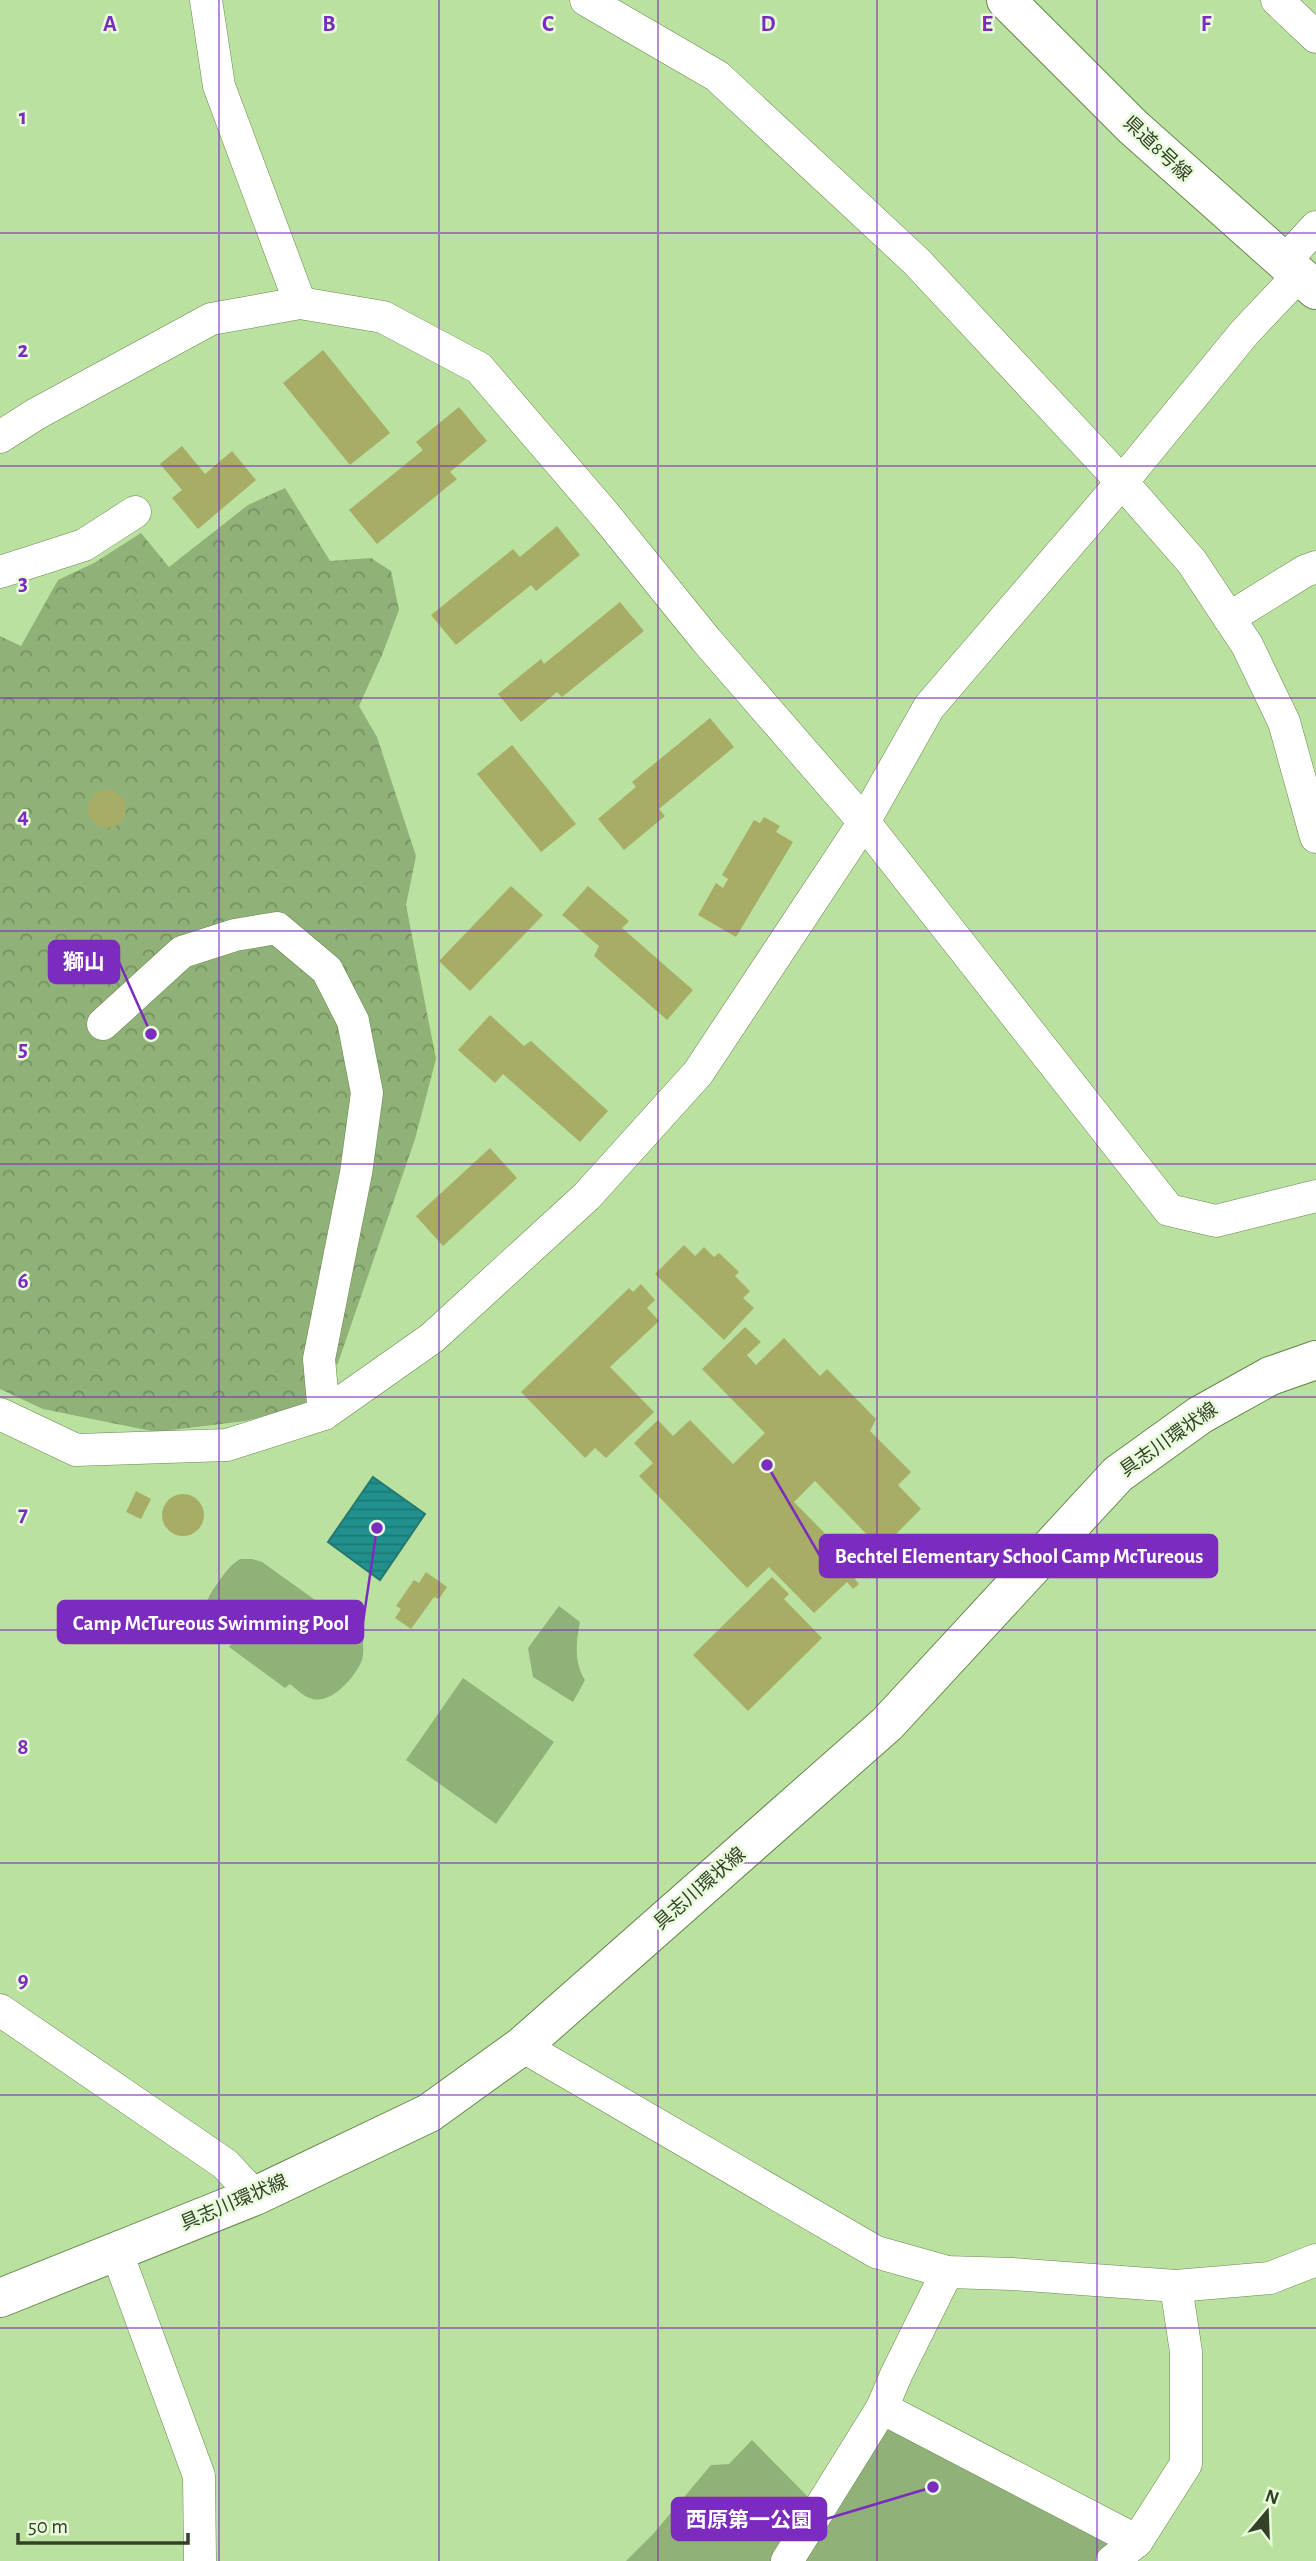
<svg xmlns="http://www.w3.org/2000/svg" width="1316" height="2561" viewBox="0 0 1316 2561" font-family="'Alegreya Sans','Noto Sans JP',sans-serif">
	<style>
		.green { fill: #90b177 }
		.forest { fill: url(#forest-crowns) }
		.water { fill: url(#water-rules); stroke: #25796f; stroke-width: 2 }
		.building { fill: #a7ad65 }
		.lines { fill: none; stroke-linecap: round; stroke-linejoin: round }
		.minor-casing { stroke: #67894c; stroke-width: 33 }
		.major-casing { stroke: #67894c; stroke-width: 40 }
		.minor { stroke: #fff; stroke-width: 32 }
		.major { stroke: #fff; stroke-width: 38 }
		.grid { fill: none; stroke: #7b2cbf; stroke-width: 2; stroke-opacity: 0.55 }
		.labels { text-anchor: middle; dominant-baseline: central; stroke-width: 5; stroke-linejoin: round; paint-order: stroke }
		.street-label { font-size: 19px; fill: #324127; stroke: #e8fbda }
		.grid-label { font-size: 23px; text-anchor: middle; font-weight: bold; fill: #7b2cbf; stroke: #e8fbda; stroke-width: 5; stroke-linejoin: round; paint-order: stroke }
		.leader { fill: none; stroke: #7b2cbf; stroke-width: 2.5 }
		.callout-dot { fill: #7b2cbf; stroke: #e8fbda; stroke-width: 2.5 }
		.callout { fill: #7b2cbf; stroke: #7b2cbf; stroke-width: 2.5 }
		.callout-label { font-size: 21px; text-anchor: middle; font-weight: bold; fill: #fff }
	</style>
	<defs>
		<pattern id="forest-crowns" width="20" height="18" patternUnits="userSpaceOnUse" patternTransform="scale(1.75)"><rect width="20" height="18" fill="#90b177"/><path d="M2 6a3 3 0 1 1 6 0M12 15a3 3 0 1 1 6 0" fill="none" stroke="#769262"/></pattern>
		<pattern id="water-rules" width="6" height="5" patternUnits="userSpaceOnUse" patternTransform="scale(1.75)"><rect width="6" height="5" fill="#20918e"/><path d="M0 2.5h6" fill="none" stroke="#1d7874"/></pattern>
	</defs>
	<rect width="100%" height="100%" fill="#bbe1a0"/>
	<g class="green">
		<path d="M240,1559H252L262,1562L353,1627L363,1638C363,1645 364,1654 362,1660C356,1676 332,1704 313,1699C304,1697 297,1690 290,1684L285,1688L229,1647L233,1642C208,1623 195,1613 217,1584C224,1574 229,1566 240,1559Z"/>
		<path d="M559,1606L580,1622C576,1642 574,1663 585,1680L573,1702L533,1677L528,1648Z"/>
		<path d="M463,1678L554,1742L496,1824L406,1760Z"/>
		<path d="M882,2408L1137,2541L1112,2561H626L654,2533L711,2465L729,2464L752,2440L819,2508Z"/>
	</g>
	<path class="forest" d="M285,488L330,561L371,558L391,571L399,610L382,655L359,706L377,737L416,856L406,905L436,1059L415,1139L338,1363L307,1405L245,1421L156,1432L43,1409L0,1389V636L21,646L58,580L94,563L141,533L169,567L248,505Z"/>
	<path class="water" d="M373,1477L425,1514L380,1580L328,1542Z"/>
	<g class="building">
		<path d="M323,350L390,433L350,465L283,383Z"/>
		<path d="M459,407L487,441L450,472L457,479L377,544L349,510L423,450L416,442Z"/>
		<path d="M182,446L205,474L232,451L256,480L198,529L172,498L182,490L160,464Z"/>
		<path d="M557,526L580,555L536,591L531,585L456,645L431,615L513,549L520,557Z"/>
		<path d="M620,602L644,631L562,697L557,692L521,722L498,694L541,659L544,664Z"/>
		<path d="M710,718L734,747L659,809L665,816L624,850L598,819L636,787L632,782Z"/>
		<path d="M512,745L576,824L541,852L477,774Z"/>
		<circle cx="107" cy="809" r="19"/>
		<path d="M764,817L780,826L776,832L793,842L736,937L698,915L716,883L723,888L728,879L722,875L754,820L760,823Z"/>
		<path d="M511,886L543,915L470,991L439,961Z"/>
		<path d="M588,886L629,921L622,928L693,990L667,1020L594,956L599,946L562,915Z"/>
		<path d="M490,1015L524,1046L531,1041L608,1111L580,1142L503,1074L495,1083L458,1050Z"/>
		<path d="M490,1148L517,1178L443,1246L416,1216Z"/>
		<path d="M684,1245L695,1256L704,1247L714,1257L719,1253L739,1272L735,1276L750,1291L743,1298L754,1308L724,1340L655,1274Z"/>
		<path d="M641,1284L655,1300L647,1308L659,1321L610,1367L654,1412L606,1458L595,1448L585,1458L521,1392L629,1288L633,1292Z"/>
		<path d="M745,1327L761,1342L747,1355L756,1365L784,1338L820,1376L827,1369L876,1419L870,1431L911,1472L898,1485L921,1509L881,1549L815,1481L794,1502L858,1567L851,1574L859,1584L853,1589L847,1582L814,1613L769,1567L747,1588L639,1476L653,1463L634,1443L658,1420L673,1436L690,1420L733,1464L765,1433L702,1369Z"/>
		<path d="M136,1491L151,1499L141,1519L126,1512Z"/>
		<circle cx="183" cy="1515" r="21"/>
		<path d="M426,1572L447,1587L439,1599L434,1597L411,1629L395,1618L401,1609L396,1606L414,1580L419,1583Z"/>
		<path d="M772,1577L789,1594L784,1599L822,1638L748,1711L693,1655Z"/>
	</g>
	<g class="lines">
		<g class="minor-casing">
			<g id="minor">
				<path d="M206,0L219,86L300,303"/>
				<path d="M586,0L717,76L917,262L1122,482L1192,562L1247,645L1284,722L1316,837"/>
				<path d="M1277,0L1316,37"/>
				<path d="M1283,263L1316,227"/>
				<path d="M0,437L36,414L211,319L300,303L383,317L479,368L605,515L707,641L864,822L1169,1210L1216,1221L1316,1196"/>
				<path d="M0,572L84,545L135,512"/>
				<path d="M1229,618L1305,571L1316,567"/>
				<path d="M103,1024L182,952L235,935L277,928L327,970L353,1021L367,1093L356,1173L319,1359L324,1414"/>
				<path d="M0,1414L76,1450L227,1445L324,1414L432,1338L587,1196L698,1073L864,822L929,707L1122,482L1245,332L1298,276"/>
				<path d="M0,2010L225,2164L255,2196"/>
				<path d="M522,2046L876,2252L947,2272L1012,2274L1176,2286L1270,2278L1316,2260"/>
				<path d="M116,2250L199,2476L200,2561"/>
				<path d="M882,2408L1137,2541"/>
				<path d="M787,2561L882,2408L896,2375L947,2272"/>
				<path d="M1112,2561L1137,2541L1186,2464V2352L1176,2286"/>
			</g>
		</g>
		<g class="major-casing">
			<g id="major">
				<path d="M1006,0L1133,127L1316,290"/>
				<path d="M0,2298L255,2196L429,2113L522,2046L887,1724L1118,1474L1200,1415L1270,1376L1316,1360"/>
			</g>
		</g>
		<use href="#minor" class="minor"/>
		<use href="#major" class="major"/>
	</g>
	<path class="grid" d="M219,0V2561M439,0V2561M658,0V2561M877,0V2561M1097,0V2561M0,233H1316M0,466H1316M0,698H1316M0,931H1316M0,1164H1316M0,1397H1316M0,1630H1316M0,1863H1316M0,2095H1316M0,2328H1316"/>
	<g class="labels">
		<g class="street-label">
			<text transform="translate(1157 149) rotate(43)">県道8号線</text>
			<text transform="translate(1169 1440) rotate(-35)">具志川環状線</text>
			<text transform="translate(700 1889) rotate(-41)">具志川環状線</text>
			<text transform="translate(234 2203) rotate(-23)">具志川環状線</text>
		</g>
	</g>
	<g class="grid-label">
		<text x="110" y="31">A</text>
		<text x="329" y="31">B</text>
		<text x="548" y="31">C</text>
		<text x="768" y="31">D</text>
		<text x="987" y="31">E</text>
		<text x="1206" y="31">F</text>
		<text x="23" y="124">1</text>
		<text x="23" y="357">2</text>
		<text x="23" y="590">3</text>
		<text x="23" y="823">4</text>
		<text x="23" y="1056">5</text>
		<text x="23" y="1288">6</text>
		<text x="23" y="1521">7</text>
		<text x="23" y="1754">8</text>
		<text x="23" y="1987">9</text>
	</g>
	<path class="leader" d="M151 1034L119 962M767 1465L820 1556M377 1528L363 1622M933 2487L826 2519"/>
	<g class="callout-dot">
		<circle cx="151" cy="1034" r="7"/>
		<circle cx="767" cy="1465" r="7"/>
		<circle cx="377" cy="1528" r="7"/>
		<circle cx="933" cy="2487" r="7"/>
	</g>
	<g class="callout">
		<rect x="49" y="941" width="70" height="42" rx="7"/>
		<rect x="820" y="1535" width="397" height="42" rx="7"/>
		<rect x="58" y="1601" width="305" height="42" rx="7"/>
		<rect x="672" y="2498" width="154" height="42" rx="7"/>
	</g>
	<g class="callout-label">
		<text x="84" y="969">獅山</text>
		<text x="1019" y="1563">Bechtel Elementary School Camp McTureous</text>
		<text x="211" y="1630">Camp McTureous Swimming Pool</text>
		<text x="749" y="2527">西原第一公園</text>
	</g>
	<g transform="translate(1267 2512) rotate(19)" stroke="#e8fbda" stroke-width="5" paint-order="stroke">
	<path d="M0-5L12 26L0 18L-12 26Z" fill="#324127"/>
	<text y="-10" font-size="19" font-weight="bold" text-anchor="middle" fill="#324127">N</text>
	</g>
	<path d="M18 2533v10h170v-10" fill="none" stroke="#324127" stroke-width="3.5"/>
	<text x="28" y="2533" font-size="21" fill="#324127" stroke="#e8fbda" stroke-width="5" paint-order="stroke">50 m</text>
</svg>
